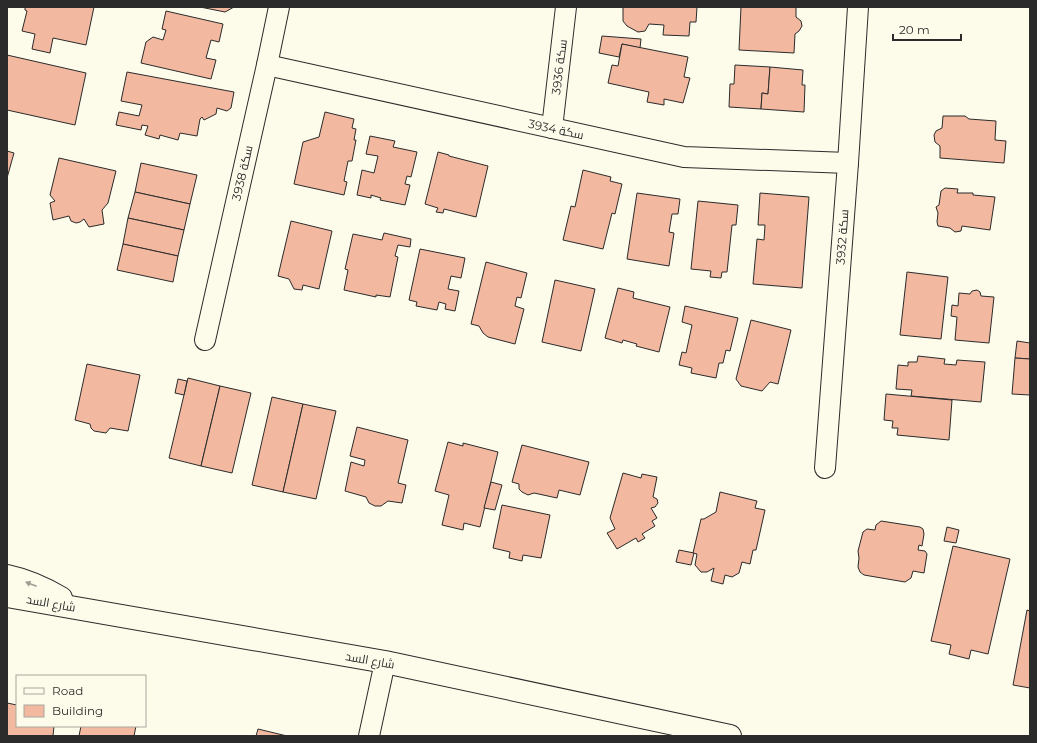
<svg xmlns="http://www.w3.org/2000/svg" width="1037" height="743" viewBox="0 0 1037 743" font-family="Montserrat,Cairo,sans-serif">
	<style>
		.building { fill: #f2b8a0; stroke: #2b2b2b }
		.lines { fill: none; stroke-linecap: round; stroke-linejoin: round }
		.minor-casing { stroke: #2b2b2b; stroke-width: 22 }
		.tertiary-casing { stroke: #2b2b2b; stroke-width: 24 }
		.minor { stroke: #fdfbea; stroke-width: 20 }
		.tertiary { stroke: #fdfbea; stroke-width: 22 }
		.oneway { fill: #9e9d94 }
		.labels { text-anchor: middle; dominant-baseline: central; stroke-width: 3; stroke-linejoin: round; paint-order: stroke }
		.street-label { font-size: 12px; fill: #2b2b2b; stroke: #fdfbea }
	</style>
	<rect width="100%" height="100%" fill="#fdfbea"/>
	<g class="building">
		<path d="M25,7H94L86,45L53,38L50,53L32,49L35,34L22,31L27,11L25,10Z"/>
		<path d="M200,7H234L225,12Z"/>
		<path d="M623,7H697L696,22H690L689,36L663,35L664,25L649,24L645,31L638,32L627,26L623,21Z"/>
		<path d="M741,7H796V17L801,21L802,26L799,31L795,34L794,53L739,50Z"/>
		<path d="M166,11L223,24L219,42L211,40L206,58L216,60L211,79L141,63L146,42L153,37L163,40L166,30L162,29Z"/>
		<path d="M602,36L641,39L640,48L622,44L619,57L599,53Z"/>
		<path d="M622,44L688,57L684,77L690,78L683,103L664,99V105L647,102L649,92L608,83L612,65L618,66Z"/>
		<path d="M7,55L86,73L75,125L7,110Z"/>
		<path d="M735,65L770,67L768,94L762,93L761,109L729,107L730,84H734Z"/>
		<path d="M770,67L803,70L802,85H805L804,112L761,109L762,93L768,94Z"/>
		<path d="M127,72L234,92L231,108L227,111L217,108L216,114L204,120L202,117L200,119L197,136L180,133L178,140L160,135L159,139L145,135L148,126L142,125L141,130L116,125L119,112L139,116L142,105L121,101Z"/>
		<path d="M325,112L354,119L352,128L356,129L354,140H356L352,161H348L344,181L347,182L344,195L294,184L303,142L319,137Z"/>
		<path d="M943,116H965L969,119L996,121L995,140L1006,141L1004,163L940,158V146L935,142L934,135L936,131L942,128Z"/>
		<path d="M370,136L395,141L393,147L417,152L411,177L407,176L405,184L410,185L405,205L380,200L381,198L371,195V198L357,195L362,170L374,173L378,156L366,154Z"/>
		<path d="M7,151L14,153L7,178Z"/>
		<path d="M438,152L449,155V156L488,166L476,217L444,209L443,213L436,212L438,208L425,204Z"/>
		<path d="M59,158L116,171L108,203L102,210L104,224L89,227L84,219L80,222L76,223L71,221L69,216L53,220L50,203L55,201L50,195Z"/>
		<path d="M141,163L197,175L190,204L135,192Z"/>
		<path d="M583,170L611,177L610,181L622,184L615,214L612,213L603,249L563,240L571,206L575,207Z"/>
		<path d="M945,188L958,189L957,193H973V195L995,197L990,230L962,226L961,231L955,232L950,228L938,226L937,222L938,213L936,207L939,205L941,191Z"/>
		<path d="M135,192L190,204L184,230L128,218Z"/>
		<path d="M637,193L680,199L678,214H672L669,232L674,233L669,266L627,259Z"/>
		<path d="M760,193L809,197L802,288L753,284L757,239L764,240L765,225H758Z"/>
		<path d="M698,201L738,205L736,225H732L727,272H722L721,278L710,277L711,271L691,269Z"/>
		<path d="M128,218L184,230L178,256L123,244Z"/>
		<path d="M291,221L332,231L319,289L303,285L302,290L294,289L289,279L278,276Z"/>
		<path d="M384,233L411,239L410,247L398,245L395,256L398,257L390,297L376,295V297L344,290L348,270L345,269L353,234L382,240Z"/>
		<path d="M123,244L178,256L173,282L117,270Z"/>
		<path d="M420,249L465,258L461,278L451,276L448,289L459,291L455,311L445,309L446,304L439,302L437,310L416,306L417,302L409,300Z"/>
		<path d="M486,262L527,273L521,298L517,297L515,306L524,309L515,344L488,337L483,333L479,326L471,324Z"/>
		<path d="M907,272L948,277L941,339L900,335Z"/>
		<path d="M555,280L595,289L581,351L542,342Z"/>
		<path d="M618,288L634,292L633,298L670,307L659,352L636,346L637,344L623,340L622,343L605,338Z"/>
		<path d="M977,290L980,292L981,296L994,297L989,343L955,340L957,317L951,316L952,305L958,306L959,293L970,294L972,291Z"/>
		<path d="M685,306L738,318L730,351L726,350L723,363H719L716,378L691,373L692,368L679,365L682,352L686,353L692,325L682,322Z"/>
		<path d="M751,320L791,330L778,384L770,382L762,391L741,386L736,379Z"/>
		<path d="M1017,341L1030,343V359L1015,358Z"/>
		<path d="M918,356L945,359L944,364L956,365L957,360L985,362L981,402L911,396L912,390L896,389L898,365L908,366V362H917Z"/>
		<path d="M1015,358L1030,359V395L1012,394Z"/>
		<path d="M87,364L140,375L128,431L110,428L106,433L94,431L91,428L90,424L75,420Z"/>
		<path d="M188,378L220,386L201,466L169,458Z"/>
		<path d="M178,379L187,381L184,395L175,393Z"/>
		<path d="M220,386L251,393L232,473L201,466Z"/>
		<path d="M886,394L952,400L949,440L897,435L898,428H892L893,421L884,420Z"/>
		<path d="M272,397L303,404L283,492L252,485Z"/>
		<path d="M303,404L336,411L316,499L283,492Z"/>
		<path d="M357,427L408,440L398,483L406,485L402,503L388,501L381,506H375L369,503L366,497L345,491L351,462L364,466L365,460L350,456Z"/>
		<path d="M448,442L463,446V443L498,452L480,527L464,523L463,530L442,525L449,495L435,491Z"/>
		<path d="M522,445L589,462L580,495L559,490L557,498L534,493L528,495L522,492L519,489V484L512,482Z"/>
		<path d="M623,473L641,478L642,474L657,477L653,497L657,499L658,503L655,507L651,508L657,518L652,521L655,526L642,534L645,538L638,542L636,538L617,549L607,533L615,529L610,518Z"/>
		<path d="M491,482L502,485L495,510L484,508Z"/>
		<path d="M720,492L757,501L755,508L765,510L756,550H753L750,564L742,562L739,573L732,577L725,575L723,584L711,581L714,568L707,572H701L695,565L697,554L693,553L701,519H704L716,512Z"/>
		<path d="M502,505L550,515L541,558L523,555L522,561L509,558L510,552L493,548Z"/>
		<path d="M881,521L920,527L923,529L924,534L922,546L919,545L918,550L925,551L927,554L924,573L913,571L911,578L905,582L864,575L860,572L858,567L859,558L858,551L863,532L867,529L875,530L876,525Z"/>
		<path d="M947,527L959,530L956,543L944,541Z"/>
		<path d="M953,546L1010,559L988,654L971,650L969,659L949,654L951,645L931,641Z"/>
		<path d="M679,550L694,553L691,565L676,562Z"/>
		<path d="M1027,610L1030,611V688L1013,685Z"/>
		<path d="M7,703L17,705V726H54L53,736H7Z"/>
		<path d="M81,726H136L134,736H79Z"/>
		<path d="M258,729L287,736H256Z"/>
	</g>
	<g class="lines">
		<g class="minor-casing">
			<g id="minor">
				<path d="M267,65L684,157L848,163"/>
				<path d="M552,128L566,7"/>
				<path d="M205,340L267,65L279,7"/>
				<path d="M825,468L848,163L858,7"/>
				<path d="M369,736L385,662"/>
			</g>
		</g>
		<g class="tertiary-casing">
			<g id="tertiary">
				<path d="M7,576C26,580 44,588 61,598"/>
				<path d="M7,596L385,662L730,736"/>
			</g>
		</g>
		<use href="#minor" class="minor"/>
		<use href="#tertiary" class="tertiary"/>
	</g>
	<defs><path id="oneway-solid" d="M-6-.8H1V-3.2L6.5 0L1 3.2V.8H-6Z"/></defs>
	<use class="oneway" href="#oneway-solid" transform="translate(31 584) rotate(-159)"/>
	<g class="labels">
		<g class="street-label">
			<text transform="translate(559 67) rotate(-83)">سكة 3936</text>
			<text transform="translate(556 129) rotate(12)">سكة 3934</text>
			<text transform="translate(242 173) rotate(-77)">سكة 3938</text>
			<text transform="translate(842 237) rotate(-86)">سكة 3932</text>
			<text transform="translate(51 603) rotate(10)">شارع السد</text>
			<text transform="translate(370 660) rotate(10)">شارع السد</text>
		</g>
	</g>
	<rect width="1037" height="743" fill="none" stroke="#2b2b2b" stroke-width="16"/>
	<rect x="16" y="675" width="130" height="52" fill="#fdfbea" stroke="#a9a89e"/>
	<rect x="24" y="688" width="20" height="6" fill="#fdfbea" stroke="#a9a89e"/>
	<text x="52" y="695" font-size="12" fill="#2b2b2b">Road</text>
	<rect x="24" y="705" width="20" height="12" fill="#f2b8a0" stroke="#a9a89e"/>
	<text x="52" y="715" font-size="12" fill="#2b2b2b">Building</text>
	<path d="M893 34v6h68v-6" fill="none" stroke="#2b2b2b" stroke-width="2"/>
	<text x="899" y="34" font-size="12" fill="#2b2b2b" stroke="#fdfbea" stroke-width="3" paint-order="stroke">20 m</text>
</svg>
